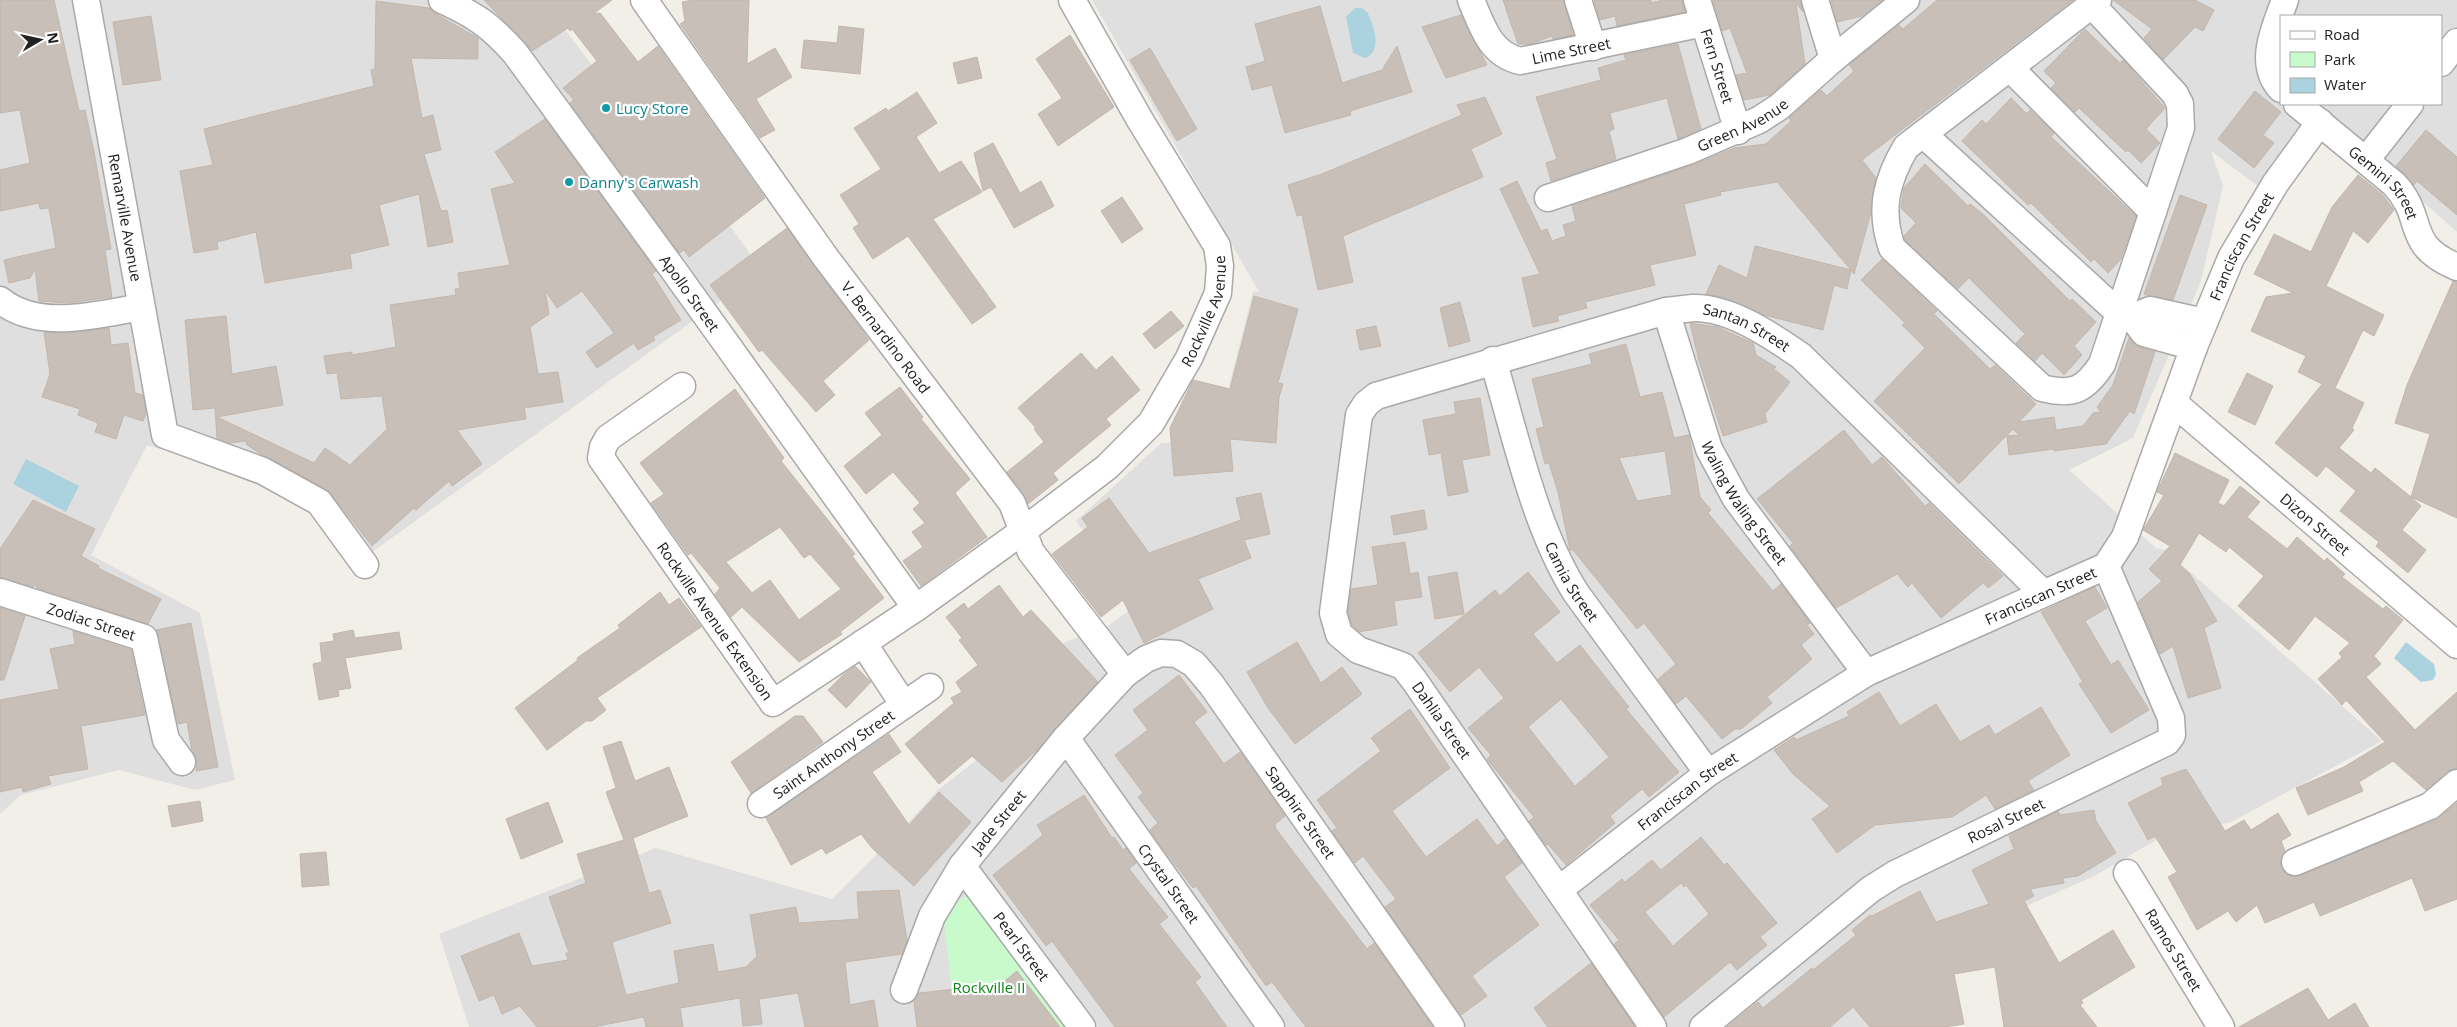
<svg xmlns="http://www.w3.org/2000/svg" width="2457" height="1027" viewBox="0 0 2457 1027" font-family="'Open Sans',sans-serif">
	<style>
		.residential { fill: #e0dfdf; fill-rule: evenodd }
		.park { fill: #c8facc }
		.water { fill: #aad3df }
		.building { fill: #c7bfb8; stroke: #c4b6ab; fill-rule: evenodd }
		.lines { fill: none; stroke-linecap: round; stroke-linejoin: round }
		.street-casing { stroke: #a9a9a9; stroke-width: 29 }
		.street { stroke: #fff; stroke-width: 26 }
		.culture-dot { fill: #0f9aa8; stroke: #fff; stroke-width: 2 }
		.labels { text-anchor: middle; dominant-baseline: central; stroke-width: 4.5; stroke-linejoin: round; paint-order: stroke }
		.street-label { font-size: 15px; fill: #222; stroke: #fff }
		.culture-label { font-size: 15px; fill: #0d838f; stroke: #fff; text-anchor: start }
		.park-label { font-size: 15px; fill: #0c8416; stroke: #fff }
	</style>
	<rect width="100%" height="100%" fill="#f2efe9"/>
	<g class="residential">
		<path d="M0,0H535L551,11L646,136L726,220L762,271L357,563L314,508L258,479L147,445L91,555L200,613L235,780L195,790L119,770L21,795L0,814Z"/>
		<path d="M1092,0H2457V232L2317,107L2259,187L2211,151L2223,186L2201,281L2133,438L2069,470L2156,548L2165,550L2382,741L2231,822L2193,830L2188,822L2094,876L2033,903L1981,932L1906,1027H469L439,934L656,848L832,899L906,825L938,790L974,762L1025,699L1020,683L1065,642L1105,628L1137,605L1076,521L1161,443L1234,440L1241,391L1229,386L1253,291L1259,292ZM2281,16H2441V104H2281Z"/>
	</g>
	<path class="park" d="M966,895L1065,1027H956L943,914Z"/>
	<g class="water">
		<path d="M1355,8H1362L1367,12C1374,25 1383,52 1365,58L1353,53L1346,17Z"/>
		<path d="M26,459L79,486L66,512L13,484Z"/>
		<path d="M2406,642L2434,664L2436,674L2433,680L2421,682L2394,658Z"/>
	</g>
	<g class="building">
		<path d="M0,0H54L79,111L85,110L94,152L111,249L105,250L112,297L68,303L39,301L35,269L30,278L9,283L4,260L56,248L49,208L40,209L39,203L0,211V170L30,163L20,110L0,113Z"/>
		<path d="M484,0H612L593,14L600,13L638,62L658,46L765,198L689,257L684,250L679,253L570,103L574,100L563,88L597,61L572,29L570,31L568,28L532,51Z"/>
		<path d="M693,0H749L747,64L775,48L792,77L756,99L775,130L760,138L680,24L685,21L682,2Z"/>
		<path d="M1503,0H1563L1573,35L1553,39L1552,36L1530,44H1518Z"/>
		<path d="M1594,0H1651V3L1663,0H1682L1685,12L1617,26L1615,16L1600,20Z"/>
		<path d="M1713,0H1800L1803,12L1796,3L1805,64L1770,95L1744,100L1736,75L1747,73L1730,28L1722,31Z"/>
		<path d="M1831,0H1882L1862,16L1837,22Z"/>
		<path d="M1937,0H2073L1862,160L1876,178L1871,212L1854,274L1851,270L1847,289L1834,285L1823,330L1764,315L1726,298L1706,294L1719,265L1747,278L1755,246L1851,270L1777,182L1720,192L1721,195L1684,204L1696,255L1650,265L1655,285L1585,302L1587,308L1557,316L1559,321L1533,327L1522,278L1540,274L1500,189L1517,181L1541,231L1547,229L1552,241L1566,236L1563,225L1576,221L1572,206L1693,165L1734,148L1766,144L1791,121L1789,118L1821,90L1827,96L1854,71L1849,65L1899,25L1903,29Z"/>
		<path d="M2113,0H2195L2214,10L2203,31L2195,27L2163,60L2144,38L2152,29Z"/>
		<path d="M376,1L429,8L436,14L478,38V59L411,58L422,118L433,115L441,150L424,154L441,211L447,210L453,242L428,247L419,194L379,205L389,245L350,254L352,268L265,283L256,232L217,242L218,249L194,253L180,171L213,165L204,129L374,86L371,70L375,69Z"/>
		<path d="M1320,6L1342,83L1382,70L1397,46L1412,92L1350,111L1351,115L1285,133L1272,85L1252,90L1246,67L1265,61L1255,24Z"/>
		<path d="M1461,15L1487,65L1446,78L1422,27Z"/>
		<path d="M151,16L161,80L123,85L113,22Z"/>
		<path d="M839,26L864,29L860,74L801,68L804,40L837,43Z"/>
		<path d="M2085,29L2120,63L2123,60L2165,108L2146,129L2160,143L2141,163L2128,150L2126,152L2079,108L2075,112L2051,88L2056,83L2044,71Z"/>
		<path d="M1070,35L1114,107L1058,146L1038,114L1062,98L1036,59Z"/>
		<path d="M1678,44L1701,129L1678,139L1667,98L1610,113L1614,129L1609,131L1616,159L1551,181L1546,163L1557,159L1536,97L1601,80L1598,68L1626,60L1624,55Z"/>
		<path d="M1150,48L1197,129L1177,141L1130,60Z"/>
		<path d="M977,57L982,78L958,84L953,63Z"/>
		<path d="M2255,91L2281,112L2263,135L2274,143L2254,168L2218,139Z"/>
		<path d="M917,92L937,123L916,137L939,173L961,161L982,192L933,219L996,307L972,324L908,236L873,259L853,228L859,224L840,195L881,169L854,128L886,108L888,111Z"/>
		<path d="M1485,97L1502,134L1471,149L1483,177L1343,236L1353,282L1318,290L1302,215L1297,216L1288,185L1322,174L1462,115L1457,105Z"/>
		<path d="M2011,98L2027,114L2030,110L2054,133L2051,137L2136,216L2121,259L2108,273L2094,259L2091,262L2031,203L2028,205L1962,141L1982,120L1986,124Z"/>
		<path d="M545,119L656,271L652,274L681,320L653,337L655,340L638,350L634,343L597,368L586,352L614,333L582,291L557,308L545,290L549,314L530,327L538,374L558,372L563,402L524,408L526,419L457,430L482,464L452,486L449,481L416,510L414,508L372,546L327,489L262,455L246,444L247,441L230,443L217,438L215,408L193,410L185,320L226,316L232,374L276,366L283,405L217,417L314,463L325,448L350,465L387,429L382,396L341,399L337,373L327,374L324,356L352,352V355L396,347L390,305L456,295L455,289L460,288L458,273L510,265L491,189L515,183L495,152Z"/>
		<path d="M2426,130L2457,157V215L2417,181L2414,185L2396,166Z"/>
		<path d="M993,143L1020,193L1041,181L1054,206L1014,228L991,187L983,191L974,153Z"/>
		<path d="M1925,164L1968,206L1970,204L1984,215L2070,301L2072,299L2096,322L2074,346L2082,355L2064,375L2042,353L2035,361L2016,343L2025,334L1969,278L1958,289L1905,240L1904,236L1916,223L1901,208L1904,188Z"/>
		<path d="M2358,175L2383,195L2394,210L2368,243L2353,231L2326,286L2384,315L2374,336L2363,330L2335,388L2364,403L2352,428L2354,430L2339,448L2371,473L2375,468L2411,497L2430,434L2395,423L2407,385L2453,281L2457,282V518L2411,497L2421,506L2402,530L2426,550L2408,573L2376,546L2379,542L2340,511L2356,491L2326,466L2317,477L2275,443L2322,384L2298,372L2306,356L2251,331L2266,297L2293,293L2254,274L2274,234L2311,252L2332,207Z"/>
		<path d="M2180,195L2207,205L2173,300L2149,296L2144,294Z"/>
		<path d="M1122,197L1143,229L1122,243L1101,211Z"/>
		<path d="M787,228L869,340L823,381L835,395L816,412L762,350L759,352L710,285Z"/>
		<path d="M1882,259L1937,311L1934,314L1990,369L1995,365L2036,404L2019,422L2054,417L2056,430L2083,426L2093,413L2101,412L2097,407L2113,385L2129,338L2139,347L2155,352L2134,414L2130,411L2106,444L2054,451V449L2009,455L2007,436L2019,435L2013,429L1959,484L1874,401L1925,348L1902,325L1905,323L1861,280Z"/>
		<path d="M1254,296L1298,309L1278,383L1283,384L1279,397L1276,443L1230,439L1233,471L1174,476L1170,428L1193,380L1230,389Z"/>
		<path d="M1460,302L1470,341L1449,347L1440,308Z"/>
		<path d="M1171,311L1184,326L1155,349L1143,334Z"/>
		<path d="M1690,323L1717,327L1753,343L1756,355L1776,367L1774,369L1790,382L1765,414L1767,422L1723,436L1699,361Z"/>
		<path d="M1376,326L1381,346L1360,350L1356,330Z"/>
		<path d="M109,328L111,345L128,343L135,393L143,395L146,413L143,421L124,415L116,439L95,432L98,423L78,415L80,409L42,397L50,374L44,332L69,333Z"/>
		<path d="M1626,344L1640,397L1662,392L1674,438L1689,435L1700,497L1711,510L1708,513L1773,591L1781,584L1810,623L1807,625L1814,634L1801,645L1812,659L1767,697L1772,703L1741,729H1735L1722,739L1686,696L1676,704L1658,679L1676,664L1644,623L1637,629L1573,550H1570L1558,492L1549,463L1545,464L1536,429L1544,427L1532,379L1592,364L1589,354ZM1665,451L1672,495L1637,501L1619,458Z"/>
		<path d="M1081,353L1096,370L1112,356L1140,390L1106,419L1111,425L1053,473L1058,480L1028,504L1024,494L1007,472L1044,442L1034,429L1036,428L1018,408Z"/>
		<path d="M2247,373L2273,386L2255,425L2228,412Z"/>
		<path d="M900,387L923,417L921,419L970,479L955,493L987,537L921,586L903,561L923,547L912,532L925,523L913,509L920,503L893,472L866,494L844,466L882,435L865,413Z"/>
		<path d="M735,389L784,458L781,461L855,554L852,556L884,598L840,632L842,634L799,662L742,607L731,617L715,594L720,588L691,553L688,555L651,503L664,494L640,463ZM780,527L804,558L810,554L841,589L799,620L770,580L752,593L726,562Z"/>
		<path d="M1480,398L1490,455L1462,460L1468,492L1448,496L1441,453L1429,455L1423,420L1456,414L1454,402Z"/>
		<path d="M1844,430L1872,465L1882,457L1925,506L1929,503L2003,576L1988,588L1983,583L1941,618L1912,583L1908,587L1897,574L1836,608L1790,546L1793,543L1757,499Z"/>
		<path d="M2175,453L2229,480L2218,503L2224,506L2240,486L2260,502L2247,517L2287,549L2297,537L2324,561L2327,558L2345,574L2342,577L2383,609L2386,606L2403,620L2374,656L2381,664L2366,677L2415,730L2457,692V768L2447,772L2426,790L2393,761L2359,782L2363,791L2308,815L2296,788L2344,767L2385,742L2346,700L2342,705L2318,679L2342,657L2339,653L2350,643L2315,616L2289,650L2238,606L2264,576L2229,547L2226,552L2199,533L2180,565L2190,574L2217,621L2204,628L2221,688L2188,698L2173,646L2160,654L2138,602L2162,581L2149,569L2170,546L2143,530L2164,495L2157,492Z"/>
		<path d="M1261,493L1270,534L1244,540L1251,558L1198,579L1213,609L1144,643L1123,600L1101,617L1052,554L1088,527L1082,518L1109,498L1149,553L1241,520L1236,498Z"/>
		<path d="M33,500L95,529L81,556L99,566L98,568L161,599L148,624L37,588L36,584L34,587L0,577V549Z"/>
		<path d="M1424,510L1427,529L1394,535L1391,516Z"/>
		<path d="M1405,542L1410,574L1418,572L1422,597L1394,601L1397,625L1359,632L1352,625L1348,612L1351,589L1378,585L1372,547Z"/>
		<path d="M1457,572L1464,614L1435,619L1428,577Z"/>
		<path d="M1528,572L1560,612L1533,634L1557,663L1580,645L1629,707L1626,709L1679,772L1649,797L1642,789L1610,816L1615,823L1566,865L1548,844L1546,845L1529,821L1534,817L1487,759L1491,755L1468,728L1504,698L1479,667L1450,692L1418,653L1495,590L1500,596ZM1561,699L1609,757L1575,786L1528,727Z"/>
		<path d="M999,585L1023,617L1031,610L1098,682L1041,746L1002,782L972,756L939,784L905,744L954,703L951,698L962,692L956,682L978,665L959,640L962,638L946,617L964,603L968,609Z"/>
		<path d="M2095,587L2107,608L2085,621L2111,665L2118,660L2149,710L2111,733L2079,684L2083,682L2041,612Z"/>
		<path d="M660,592L669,605L679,598L701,627L597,698L606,710L592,721H586L547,750L515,708L578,660L577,658L620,628L618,625Z"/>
		<path d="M0,608L25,616L4,680H0Z"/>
		<path d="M191,623L218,767L196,771L197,760L192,751L187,722L178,724L156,630Z"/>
		<path d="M353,630L355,638L399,632L402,649L345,658L351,688L338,690L339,696L319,700L313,664L322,662L320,643L334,641L333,634Z"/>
		<path d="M73,631L131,650L145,715L81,726L88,769L48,776L51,784L23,792L22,787L0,792V700L59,689L50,649L75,644Z"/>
		<path d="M1297,642L1321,683L1342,667L1362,694L1295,744L1268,708L1247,672Z"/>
		<path d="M855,666L871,682L846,708L828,690L842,676Z"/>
		<path d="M1179,675L1207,712L1194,722L1224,764L1240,752L1285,816L1275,824L1276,829L1367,949L1374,943L1433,1027H1306L1272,982L1266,986L1196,886L1193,888L1161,846L1150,830L1158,823L1138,797L1143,793L1115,755L1148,730L1133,710Z"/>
		<path d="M1879,692L1900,726L1936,704L1960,742L1989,725L1995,735L2041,707L2070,755L2028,781L2034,790L1995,809L1986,795L1952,817L1875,825L1837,853L1812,819L1830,806L1793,774L1774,750L1794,737L1796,740L1849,716L1847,712Z"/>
		<path d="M1410,709L1450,768L1392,811L1426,857L1477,819L1497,846L1505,839L1522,863L1504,877L1539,925L1472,976L1487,996L1461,1015L1385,907L1396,899L1363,856L1355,863L1332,831L1337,828L1317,800L1381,751L1371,738Z"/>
		<path d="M795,716H803L823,742L751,793L731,762Z"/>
		<path d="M889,734L901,752L872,772L909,825L939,792L971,822L914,886L872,848L861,834L826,854L822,848L791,865L766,818Z"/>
		<path d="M621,741L635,781L669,767L688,816L633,838L649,893L660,890L671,923L612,942L626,995L679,983L674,951L713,944L718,972L746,967L757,956L750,915L796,907L799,923L859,919L857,892L899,890L907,940L902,954L845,962L850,1005L874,1000L878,1027H805L798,993L759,999L762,1024L743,1026L740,998L680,1008L683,1027H646L644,1017L593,1027H537L520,1006L502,1014L494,995L479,1001L461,956L519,933L532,966L568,960L566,953H569L549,897L586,883L577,854L624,840L606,792L616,788L603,747Z"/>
		<path d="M2186,769L2225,831L2244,820L2251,830L2278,813L2291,835L2281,841L2285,851L2280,860L2281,867L2286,874L2294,877L2436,820L2457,803V899L2425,911L2412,878L2320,916L2314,902L2265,923L2257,905L2236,922L2228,911L2197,930L2168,877L2177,872L2155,836L2148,840L2128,803L2163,785L2161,778Z"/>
		<path d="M1084,795L1112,838L1114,837L1123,850L1126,848L1136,863L1129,869L1168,917L1159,924L1201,977L1195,982L1227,1027H1115L1052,941L1046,946L993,875L1043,835L1037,825Z"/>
		<path d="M200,801L203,821L172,827L168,806Z"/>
		<path d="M548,802L563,842L521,859L506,819Z"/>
		<path d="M2094,810L2096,821L2116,853L2078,876L2063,878L2064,883L2030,889L2034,896L2024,901L2059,963L2113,930L2135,967L2081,1000L2083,1003L2080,1005L2097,1027H2004L1995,967L1954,974L1964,1024L1944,1027H1870L1853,1007L1830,1027H1727L1758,1002L1763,1008L1812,968L1813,970L1856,935L1852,930L1870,915L1872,916L1920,891L1936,922L1989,904L1972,870L2014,849L2009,836L2058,811L2060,815Z"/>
		<path d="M1701,837L1724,865L1727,863L1777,923L1760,937L1767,945L1737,970L1730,962L1664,1017L1614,944L1619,940L1590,905L1622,879L1625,882L1652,860L1661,870ZM1681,883L1684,887L1686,885L1709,914L1673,946L1645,912Z"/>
		<path d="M326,852L329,885L302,887L300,854Z"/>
		<path d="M1591,963L1635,1027H1548L1534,1008Z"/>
		<path d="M1017,971L1060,1027H917L914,1001L919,993L1001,984Z"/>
		<path d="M2308,988L2328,1020L2355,1003L2369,1027H2239Z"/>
	</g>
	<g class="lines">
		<g class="street-casing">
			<g id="street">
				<path id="s1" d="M86,0L165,435L263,471L319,502L365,565"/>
				<path id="s2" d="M442,0C475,15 490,25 515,53L672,268L916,608"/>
				<path id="s3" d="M644,0L826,258L1012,503L1031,552L1125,674"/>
				<path id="s4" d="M1471,0C1482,26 1490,54 1520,61L1704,23"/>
				<path d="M1578,0L1593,47"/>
				<path id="s5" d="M1697,0L1738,131"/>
				<path d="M1815,0L1833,59"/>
				<path d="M2092,5L2175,94L2180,104L2181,128L2102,364C2085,390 2073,396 2042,388L1892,248C1879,210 1886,181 1906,147L2098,0"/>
				<path d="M2441,63L2457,42"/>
				<path d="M2010,68L2153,212"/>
				<path d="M2281,89C2257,63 2275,28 2285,0"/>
				<path id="s6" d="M2297,104L2394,184C2427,219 2402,244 2457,267"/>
				<path d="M1923,134L2120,314L2132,317L2150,310L2204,322"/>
				<path d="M2366,160L2410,104"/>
				<path id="s7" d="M1548,198L1688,151L1759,120L1779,107L1833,59L1906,0"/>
				<path d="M0,300C38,331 97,315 141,307"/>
				<path id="s8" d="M1666,311L1709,449L1736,499L1866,673"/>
				<path d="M2132,317L2144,333L2194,347"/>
				<path id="s9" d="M1493,360C1516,437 1534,526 1576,593L1708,773"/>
				<path id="s10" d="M682,386L608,438L603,447L601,458L773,703L916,608L1023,531L1107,467L1151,423L1189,358L1218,293L1220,266L1217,246L1140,120L1072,0"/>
				<path id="s11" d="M2174,403L2457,645"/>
				<path id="s12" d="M0,592L144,638L166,740L182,762"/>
				<path d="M863,643L904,705"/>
				<path id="s13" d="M1066,738L1271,1027"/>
				<path id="s14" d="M761,804L930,687"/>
				<path d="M2295,862L2430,806L2457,783"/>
				<path id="s15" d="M962,866L1082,1027"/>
				<path id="s16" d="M2127,873L2221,1027"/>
				<path id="s17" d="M1560,889L1708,773L1866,673L2106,566L2125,537L2194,347L2231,258L2275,184L2320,122"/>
				<path id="s18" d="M904,990L932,916L962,866L1066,738L1125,674L1146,659L1161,653L1177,654L1194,664L1211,684L1451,1027"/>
				<path id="s19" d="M1653,1027L1414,680L1403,666L1358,650L1339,634L1333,613L1359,415L1366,404L1376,396L1666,311C1675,310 1684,309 1693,308C1730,307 1772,336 1801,356L2043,593"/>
				<path id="s20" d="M1703,1027L1871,889L1895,874L2167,742L2172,735L2171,718L2106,566"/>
			</g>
		</g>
		<use href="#street" class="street"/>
	</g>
	<g class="culture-dot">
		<circle cx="606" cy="108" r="5"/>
		<circle cx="569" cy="182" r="5"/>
	</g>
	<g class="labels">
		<g class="street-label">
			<text stroke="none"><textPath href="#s4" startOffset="134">Lime Street</textPath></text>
			<text stroke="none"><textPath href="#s5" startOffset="69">Fern Street</textPath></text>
			<text stroke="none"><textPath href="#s7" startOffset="208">Green Avenue</textPath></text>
			<text stroke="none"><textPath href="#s6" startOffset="118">Gemini Street</textPath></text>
			<text stroke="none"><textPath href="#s1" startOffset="221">Remarville Avenue</textPath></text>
			<text stroke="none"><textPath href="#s17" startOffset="986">Franciscan Street</textPath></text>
			<text stroke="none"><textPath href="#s2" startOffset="388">Apollo Street</textPath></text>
			<text stroke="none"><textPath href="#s10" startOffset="1008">Rockville Avenue</textPath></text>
			<text stroke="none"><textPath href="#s19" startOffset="1146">Santan Street</textPath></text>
			<text stroke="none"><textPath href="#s3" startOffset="415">V. Bernardino Road</textPath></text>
			<text stroke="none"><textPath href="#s8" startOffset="209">Waling Waling Street</textPath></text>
			<text stroke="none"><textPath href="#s11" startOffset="186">Dizon Street</textPath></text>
			<text stroke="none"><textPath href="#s9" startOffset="236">Camia Street</textPath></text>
			<text stroke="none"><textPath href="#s17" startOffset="566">Franciscan Street</textPath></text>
			<text stroke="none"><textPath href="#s10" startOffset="311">Rockville Avenue Extension</textPath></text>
			<text stroke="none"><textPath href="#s12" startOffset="96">Zodiac Street</textPath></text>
			<text transform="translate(1442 720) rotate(55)">Dahlia Street</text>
			<text stroke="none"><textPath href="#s14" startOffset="88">Saint Anthony Street</textPath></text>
			<text stroke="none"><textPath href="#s17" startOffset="161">Franciscan Street</textPath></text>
			<text stroke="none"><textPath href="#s18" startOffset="650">Sapphire Street</textPath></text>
			<text stroke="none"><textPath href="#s20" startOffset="369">Rosal Street</textPath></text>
			<text stroke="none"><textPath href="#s18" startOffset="195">Jade Street</textPath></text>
			<text stroke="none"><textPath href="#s13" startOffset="178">Crystal Street</textPath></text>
			<text stroke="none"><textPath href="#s15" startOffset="100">Pearl Street</textPath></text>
			<text stroke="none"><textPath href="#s16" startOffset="90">Ramos Street</textPath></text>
		</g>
		<g class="culture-label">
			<text x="616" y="108">Lucy Store</text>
			<text x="579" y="182">Danny's Carwash</text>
		</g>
		<g class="park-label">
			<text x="989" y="987">Rockville II</text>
		</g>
	</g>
	<rect x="2280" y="15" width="162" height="90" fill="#ffffff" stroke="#a7a7a7"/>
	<rect x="2290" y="31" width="25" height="8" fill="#ffffff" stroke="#a7a7a7"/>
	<text x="2324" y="40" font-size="15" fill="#222222">Road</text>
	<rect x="2290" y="52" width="25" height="15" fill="#c8facc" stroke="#a7a7a7"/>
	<text x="2324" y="65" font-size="15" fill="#222222">Park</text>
	<rect x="2290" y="78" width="25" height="15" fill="#aad3df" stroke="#a7a7a7"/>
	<text x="2324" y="90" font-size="15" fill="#222222">Water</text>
	<g transform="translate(40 40) rotate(81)" stroke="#ffffff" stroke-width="4" paint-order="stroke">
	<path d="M0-4L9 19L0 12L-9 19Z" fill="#222222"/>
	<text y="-8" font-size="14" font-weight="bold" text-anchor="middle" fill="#222222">N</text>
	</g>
</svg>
